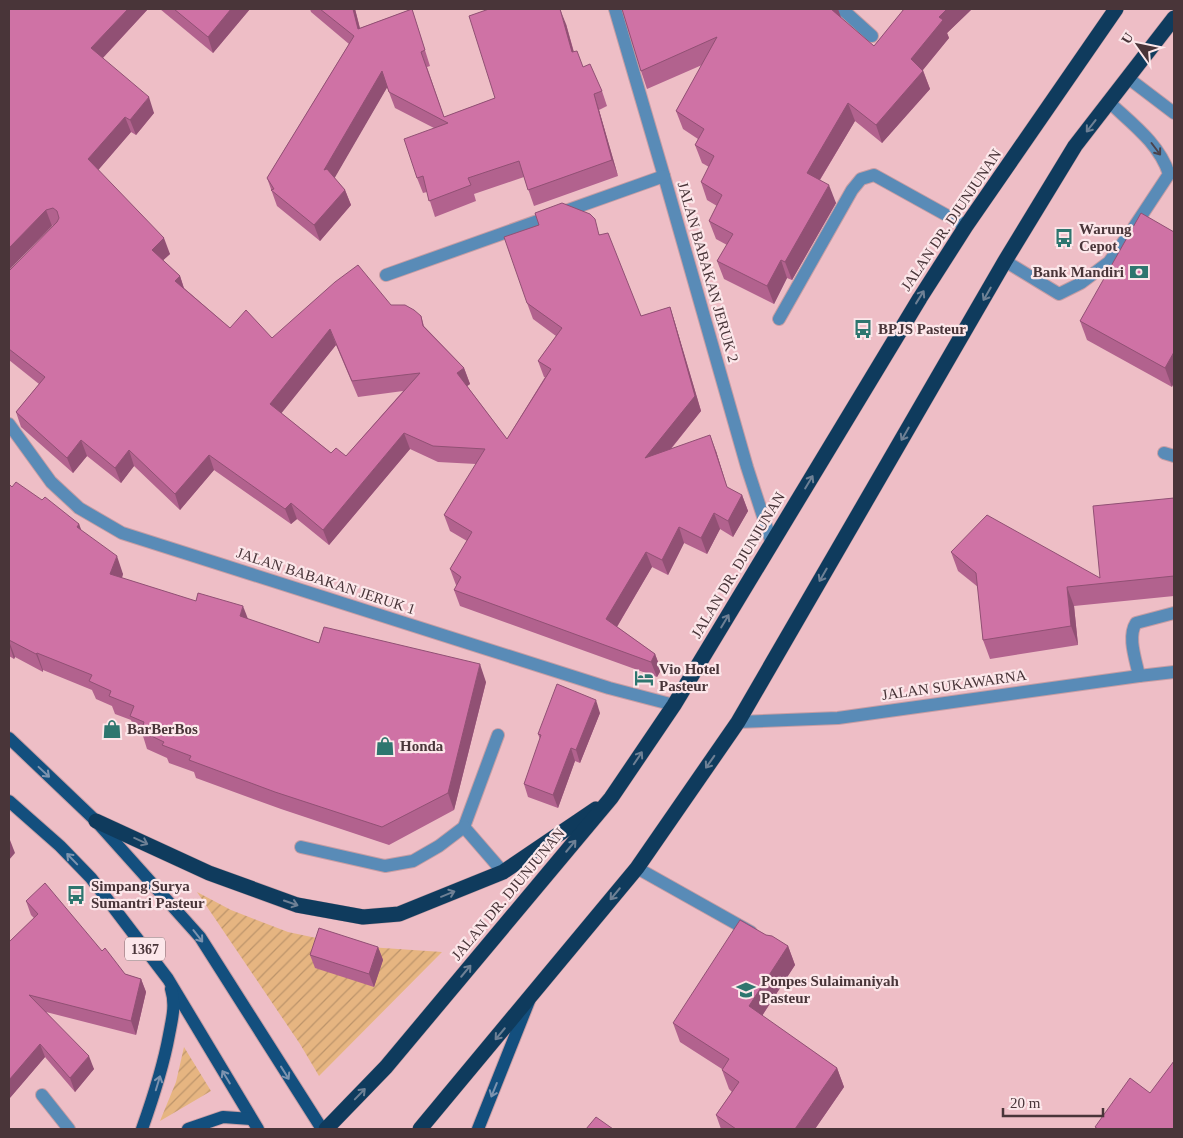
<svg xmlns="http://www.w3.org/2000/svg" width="1183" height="1138" viewBox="0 0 1183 1138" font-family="Georgia,serif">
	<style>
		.garden { fill: url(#garden-furrows) }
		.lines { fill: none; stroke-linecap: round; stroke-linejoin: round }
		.minor-casing { stroke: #c69da4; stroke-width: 14 }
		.major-casing { stroke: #c69da4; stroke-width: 14 }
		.highway-casing { stroke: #c69da4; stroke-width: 16 }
		.minor { stroke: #598bb7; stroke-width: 12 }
		.major { stroke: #134f7e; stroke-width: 12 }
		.highway { stroke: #0f3b5d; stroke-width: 15 }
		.wall { fill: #b2628e; fill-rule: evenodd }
		.shaded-wall { fill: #915074 }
		.building { fill: #cf72a5; stroke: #915074; fill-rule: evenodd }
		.oneway { stroke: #6e8095 }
		.oneway2 { stroke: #4b424c }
		.oneway3 { stroke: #7c93af }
		.labels { text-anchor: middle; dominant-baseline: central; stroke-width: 4.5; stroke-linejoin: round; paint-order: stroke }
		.shield { fill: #fce7ea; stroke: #7f6a6e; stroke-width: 1 }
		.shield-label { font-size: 14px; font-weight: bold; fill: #493539 }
		.street-label { font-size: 15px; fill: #493539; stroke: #fce7ea }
		.poi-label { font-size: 15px; font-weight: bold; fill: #493539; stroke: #fce7ea; text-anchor: start }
	</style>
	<defs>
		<pattern id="garden-furrows" width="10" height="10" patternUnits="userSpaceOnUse" patternTransform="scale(1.25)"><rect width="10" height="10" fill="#e6b581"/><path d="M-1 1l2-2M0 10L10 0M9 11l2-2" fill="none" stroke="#bc946b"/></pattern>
	</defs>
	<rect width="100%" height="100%" fill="#eebec6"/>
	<g class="garden">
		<path d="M197,892L231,910L288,932L354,946L442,952L319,1076L300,1044Z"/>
		<path d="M184,1047L211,1091L160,1121L176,1082Z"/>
	</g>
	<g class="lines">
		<g class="minor-casing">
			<g id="minor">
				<path d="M615,9L664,176L747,467L772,544"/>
				<path d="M842,9L872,36"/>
				<path d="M1128,78L1174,113"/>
				<path d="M1005,261L1059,294L1081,283L1109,262L1132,230L1169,174C1159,143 1131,123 1109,102"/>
				<path d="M386,275L664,176"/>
				<path d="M779,319L852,190L861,179L874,175L966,226"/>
				<path d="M9,424L51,482L79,508L122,533L609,688L674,705"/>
				<path d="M1164,453L1174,456"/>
				<path d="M1139,676C1136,660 1127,637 1136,623L1174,613"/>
				<path d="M738,722L838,718L1139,676L1174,672"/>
				<path d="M498,735L464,827L503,872"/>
				<path d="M301,847L385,866L413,861L439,846L464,827"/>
				<path d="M637,868L751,932"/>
				<path d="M42,1095L69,1129"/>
			</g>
		</g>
		<g class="major-casing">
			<g id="major">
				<path d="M9,738L96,821L200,937L322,1129"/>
				<path d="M9,801L60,846L91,878L168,979L258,1129"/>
				<path d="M142,1129C153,1098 163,1068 169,1035C172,1019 176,1005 171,989"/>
				<path d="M188,1129L223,1117L251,1119"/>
				<path d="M478,1129L529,1001"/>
			</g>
		</g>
		<g class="highway-casing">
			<g id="highway">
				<path d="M96,821L209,873L297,905L363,917L399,914L503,872L596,809"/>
				<path d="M326,1129L386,1067L611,798L674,705L920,298L966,226L1116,9"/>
				<path d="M420,1129L637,868L738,722L1005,261L1075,146L1174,18"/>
			</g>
		</g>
		<use href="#minor" class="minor"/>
		<use href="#major" class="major"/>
		<use href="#highway" class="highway"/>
	</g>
	<g class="wall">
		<path d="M9,9H148L103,58L154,113L136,135L131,132L98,170L170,254L163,260L180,276L184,288L230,328L272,338L391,305L421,316L424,326L464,368L470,384L467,386L507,439L545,377H544L538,361L556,336L533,319L527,303L600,234L641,316L670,307L675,323L701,411L671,449L716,451L727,488L742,495L748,511L733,537L720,529L707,554L684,543L668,575L652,567L617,627L655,654L661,670L657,677L460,606L454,590L457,586L456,585L450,569L467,541L450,531L444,515L476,464L438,462L410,449L329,545L297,519L291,524L214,470L180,510L134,466L121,483L87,456L73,473L21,427L16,412L39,384L9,360V271L54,225L52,226L9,270ZM336,345L358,397L403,391L346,456L331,453L281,413Z"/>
		<path d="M160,9H250L213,53Z"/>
		<path d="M310,9H355L360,28L412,9L430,66L427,67L444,117L495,98L566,24L574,52L583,67L602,91L607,106L599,110L618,176L534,206L524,177L474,194L476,201L435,217L427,192L423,193L417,178L434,128L395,108L387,87L334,178L345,190L351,205L320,241L277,206L267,178L349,44L311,12Z"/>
		<path d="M622,9L842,19L874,46L903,11L901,9H972L947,33L949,38L923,70L930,89L882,143L855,121L820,180L836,203L792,280L787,278L774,304L724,279L717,261L727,245L716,239L709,221L717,206L707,200L701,182L709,167L702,163L695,145L698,139L683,129L676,111L702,65L647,89L641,71Z"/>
		<path d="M1174,232L1172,387L1087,340L1080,321Z"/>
		<path d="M9,484L12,487L79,524L81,531L123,574L122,578L248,619L319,643L486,682L454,810L389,845L281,809L196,778L194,772L169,763L167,758L147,749L143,736L136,734L131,720L115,714L112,706L96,699L92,690L43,670V672L15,657L14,659L9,656Z"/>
		<path d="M1174,498V596L1074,606L1078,645L990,659L983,640L978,587L958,571L951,552L1100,578Z"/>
		<path d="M600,713L580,763L575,761L558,808L528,797L524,784L540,739L538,734Z"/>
		<path d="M26,901L102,951L125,974L141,979L146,992L136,1035L46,1012L94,1069L75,1092L45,1057L9,1099V942L34,918L31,915Z"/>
		<path d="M766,935L788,946L795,965L762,1016L837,1068L844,1087L815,1129H721L716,1115L732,1092L729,1089L722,1070V1069L680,1042L673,1023Z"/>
		<path d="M378,947L383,960L374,987L315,968L310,955Z"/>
	</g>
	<g class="shaded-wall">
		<path d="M128,9H148L97,64L91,48Z"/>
		<path d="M231,9H250L213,53L208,37Z"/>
		<path d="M353,9H355L364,45L358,29Z"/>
		<path d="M560,9L566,24L578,68L572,52Z"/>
		<path d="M831,9H838L842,20L837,27Z"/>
		<path d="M947,9H972L947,33L949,38L917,77L911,59L939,17Z"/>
		<path d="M382,71L388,86L330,186L324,170Z"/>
		<path d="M923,71L930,89L882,143L876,125Z"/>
		<path d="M594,94L599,110L618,176L612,160Z"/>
		<path d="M149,97L154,113L136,135L130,120Z"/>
		<path d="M848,103L855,121L813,191L807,173Z"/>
		<path d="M125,117L131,132L94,175L88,159Z"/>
		<path d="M829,185L836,203L792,280L785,262Z"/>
		<path d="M345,190L351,205L320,241L314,225Z"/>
		<path d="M46,210L52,226L9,270V248Z"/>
		<path d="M164,238L170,254L158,265L152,250Z"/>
		<path d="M781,260L787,278L774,304L767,286Z"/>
		<path d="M180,276L185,292L175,281Z"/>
		<path d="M670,307L675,323L701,411L651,473L645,458Z"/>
		<path d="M330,329L336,345L276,420L270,404Z"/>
		<path d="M1174,352V383L1172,387L1165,368Z"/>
		<path d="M464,368L470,384L463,389L457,373Z"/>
		<path d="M404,433L410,449L329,545L323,530Z"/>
		<path d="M710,435L716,451L732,503L727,487Z"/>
		<path d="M81,440L87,456L73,473L67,458Z"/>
		<path d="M129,450L134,466L121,483L115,468Z"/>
		<path d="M209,455L214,470L180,510L175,494Z"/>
		<path d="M742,495L748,511L733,537L728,521Z"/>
		<path d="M291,503L297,519L291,524L285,509Z"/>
		<path d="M714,513L720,529L707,554L701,538Z"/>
		<path d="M79,524L86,542L77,527Z"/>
		<path d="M679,527L684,543L668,575L662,560Z"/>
		<path d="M646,552L652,567L612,635L606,619Z"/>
		<path d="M117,556L123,574L117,592L110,574Z"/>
		<path d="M1067,587L1074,606L1078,645L1071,626Z"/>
		<path d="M243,606L250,624L240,616Z"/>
		<path d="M9,641L15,657L14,659L9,644Z"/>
		<path d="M37,653L43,670V672L36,654Z"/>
		<path d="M655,654L661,670L657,677L651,662Z"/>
		<path d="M480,664L486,682L454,810L448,793Z"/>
		<path d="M596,700L600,713L580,763L576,750Z"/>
		<path d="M571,748L575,761L558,808L553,795Z"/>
		<path d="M10,840L15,853L9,860V841Z"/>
		<path d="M788,946L795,965L756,1025L749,1006Z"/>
		<path d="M378,947L383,960L374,987L369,974Z"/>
		<path d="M141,979L146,992L136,1035L131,1021Z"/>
		<path d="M40,1044L45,1057L9,1099V1080Z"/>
		<path d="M89,1056L94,1069L75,1092L70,1078Z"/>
		<path d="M837,1068L844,1087L815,1129H795Z"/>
	</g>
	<g class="building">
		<path d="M9,9H128L91,48L149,97L130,120L125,117L88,159L164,238L152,250L180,276L175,281L230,328L246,310L272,338L335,282L358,265L391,305H405L414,310L421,316L423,326L464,368L457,373L507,439L551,369L538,361L562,328L527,303L504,237L539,225L535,213L562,203L590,214L595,219L599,235L608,233L641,316L670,307L695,396L645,458L710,435L727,487L742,495L728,521L714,513L701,538L679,527L662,560L646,552L606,619L655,654L651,662L454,590L461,577L450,569L472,532L444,515L485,449L433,446L404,433L323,530L291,503L285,509L209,455L175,494L129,450L115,468L81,440L67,458L16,412L45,377L9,349V271L57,222L59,218L57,211L53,208L46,210L9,248ZM330,329L352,381L420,373L346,456L336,448L331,453L270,404Z"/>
		<path d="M174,9H231L208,37Z"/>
		<path d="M320,9H353L358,29L412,9L425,50L421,52L444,117L495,98L469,16L489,9H560L572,52L577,51L583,67L590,64L602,91L594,94L612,160L528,190L519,161L468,178L471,185L429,201L423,176L417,178L404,139L448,123L389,92L382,71L324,170L327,169L345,190L314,225L271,190L274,189L267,178L354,36Z"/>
		<path d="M622,9H831L874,46L904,9H947L939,17L943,20L911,59L923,71L876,125L848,103L807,173L829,185L785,262L781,260L767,286L717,261L733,234L709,221L722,195L701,182L714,156L695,145L704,129L676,111L717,37L641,71Z"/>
		<path d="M1141,213L1174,232V352L1165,368L1080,321Z"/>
		<path d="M16,482L42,500L45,497L79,524L77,527L117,556L110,574L196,601L198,593L243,606L240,616L319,643L324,627L480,664L448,793L382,827L275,792L189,760L191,756L162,745L164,742L141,731L144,722L130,716L134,706L109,696L111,691L89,681L92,675L37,653L36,654L9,640V484L12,487Z"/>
		<path d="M1174,498V576L1067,587L1071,626L983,640L976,573L951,552L987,515L1100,578L1093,506Z"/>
		<path d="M557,684L596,700L576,750L571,748L553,795L524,784L541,735L538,734Z"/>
		<path d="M45,883L102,951L105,948L125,974L141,979L131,1021L29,995L89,1056L70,1078L40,1044L9,1080V942L38,914L26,901Z"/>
		<path d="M740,920L766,935L772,936L788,946L749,1006L837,1068L795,1129H736L716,1115L739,1082L722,1070L729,1059L673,1023Z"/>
		<path d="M319,928L378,947L369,974L310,955Z"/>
		<path d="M1174,1061V1129H1098L1095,1127L1130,1078L1150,1093Z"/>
		<path d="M596,1117L613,1129H586Z"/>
	</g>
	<defs><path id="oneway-shaft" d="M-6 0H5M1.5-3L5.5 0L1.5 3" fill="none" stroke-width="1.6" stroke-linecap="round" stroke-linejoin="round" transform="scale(1.25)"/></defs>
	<g class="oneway">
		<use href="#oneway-shaft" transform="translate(1091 126) rotate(128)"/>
		<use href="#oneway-shaft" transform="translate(987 294) rotate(120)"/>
		<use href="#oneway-shaft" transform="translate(920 297) rotate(-58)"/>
		<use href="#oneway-shaft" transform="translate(905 434) rotate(120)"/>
		<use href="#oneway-shaft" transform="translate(809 482) rotate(-59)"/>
		<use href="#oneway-shaft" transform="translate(823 575) rotate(120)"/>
		<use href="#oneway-shaft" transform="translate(725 621) rotate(-59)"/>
		<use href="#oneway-shaft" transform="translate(638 758) rotate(-56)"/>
		<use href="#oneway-shaft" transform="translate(710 762) rotate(125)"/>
		<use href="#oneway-shaft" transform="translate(141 841) rotate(25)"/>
		<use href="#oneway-shaft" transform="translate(571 846) rotate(-50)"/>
		<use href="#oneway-shaft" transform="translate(448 894) rotate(-22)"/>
		<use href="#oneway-shaft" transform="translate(615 894) rotate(130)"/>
		<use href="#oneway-shaft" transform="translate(291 903) rotate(19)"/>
		<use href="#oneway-shaft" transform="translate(466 971) rotate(-50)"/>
		<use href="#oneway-shaft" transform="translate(500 1034) rotate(130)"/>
		<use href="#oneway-shaft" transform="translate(360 1094) rotate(-46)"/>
	</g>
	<use class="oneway2" href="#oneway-shaft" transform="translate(1156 149) rotate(53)"/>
	<g class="oneway3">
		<use href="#oneway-shaft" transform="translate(44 772) rotate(43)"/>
		<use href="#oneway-shaft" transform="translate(72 859) rotate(-134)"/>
		<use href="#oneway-shaft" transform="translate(198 936) rotate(52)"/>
		<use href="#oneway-shaft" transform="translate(285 1073) rotate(58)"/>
		<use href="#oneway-shaft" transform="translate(226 1077) rotate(-121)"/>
		<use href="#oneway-shaft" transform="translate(158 1083) rotate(-73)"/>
		<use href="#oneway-shaft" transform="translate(494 1090) rotate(112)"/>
	</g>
	<defs>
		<g id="bus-bare" transform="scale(1.5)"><path d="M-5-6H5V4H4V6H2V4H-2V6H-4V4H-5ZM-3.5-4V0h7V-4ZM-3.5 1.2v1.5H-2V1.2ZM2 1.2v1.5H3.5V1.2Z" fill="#2e766f" stroke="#fce7ea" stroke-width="2.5" paint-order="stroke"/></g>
		<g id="bank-bare" transform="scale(1.5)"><path d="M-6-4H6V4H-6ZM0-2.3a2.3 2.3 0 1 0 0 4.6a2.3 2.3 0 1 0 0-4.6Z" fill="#2e766f" stroke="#fce7ea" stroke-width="2.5" paint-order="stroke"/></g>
		<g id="hotel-bare" transform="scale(1.5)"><path d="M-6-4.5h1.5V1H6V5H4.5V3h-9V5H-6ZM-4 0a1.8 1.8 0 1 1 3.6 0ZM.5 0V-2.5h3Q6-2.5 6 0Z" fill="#2e766f" stroke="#fce7ea" stroke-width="2.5" paint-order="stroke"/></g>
		<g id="shop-bare" transform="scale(1.5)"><path d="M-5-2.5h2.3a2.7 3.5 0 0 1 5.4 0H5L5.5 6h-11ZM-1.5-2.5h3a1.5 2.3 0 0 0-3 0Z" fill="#2e766f" stroke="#fce7ea" stroke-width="2.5" paint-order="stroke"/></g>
		<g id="school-bare" transform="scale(1.5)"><path d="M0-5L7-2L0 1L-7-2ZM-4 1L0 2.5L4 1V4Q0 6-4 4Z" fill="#2e766f" stroke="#fce7ea" stroke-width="2.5" paint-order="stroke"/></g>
	</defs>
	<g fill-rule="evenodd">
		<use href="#bus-bare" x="1064" y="238"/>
		<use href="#bank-bare" x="1139" y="272"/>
		<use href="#bus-bare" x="863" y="329"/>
		<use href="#hotel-bare" x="644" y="678"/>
		<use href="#shop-bare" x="112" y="729"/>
		<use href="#shop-bare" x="385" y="746"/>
		<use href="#bus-bare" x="76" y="895"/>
		<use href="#school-bare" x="746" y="990"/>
	</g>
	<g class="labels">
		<rect class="shield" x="125" y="937.5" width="40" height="23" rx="4"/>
		<g class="shield-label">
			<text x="145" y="949">1367</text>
		</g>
		<g class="street-label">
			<text transform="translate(951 220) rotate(-56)">JALAN DR. DJUNJUNAN</text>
			<text transform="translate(708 272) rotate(74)">JALAN BABAKAN JERUK 2</text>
			<text transform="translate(738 565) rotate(-59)">JALAN DR. DJUNJUNAN</text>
			<text transform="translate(326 581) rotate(18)">JALAN BABAKAN JERUK 1</text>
			<text transform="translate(954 685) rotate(-8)">JALAN SUKAWARNA</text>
			<text transform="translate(508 894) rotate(-50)">JALAN DR. DJUNJUNAN</text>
		</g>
		<g class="poi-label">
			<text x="1079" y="229">Warung<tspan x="1079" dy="17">Cepot</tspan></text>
			<text x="1124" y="272" text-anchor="end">Bank Mandiri</text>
			<text x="878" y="329">BPJS Pasteur</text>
			<text x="659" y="669">Vio Hotel<tspan x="659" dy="17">Pasteur</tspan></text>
			<text x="127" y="729">BarBerBos</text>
			<text x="400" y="746">Honda</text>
			<text x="91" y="886">Simpang Surya<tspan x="91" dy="17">Sumantri Pasteur</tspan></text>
			<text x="761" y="981">Ponpes Sulaimaniyah<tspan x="761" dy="17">Pasteur</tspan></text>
		</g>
	</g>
	<rect width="1183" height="1138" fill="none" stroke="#493539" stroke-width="20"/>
	<g transform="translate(1138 45) rotate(303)" stroke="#fce7ea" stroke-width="4" paint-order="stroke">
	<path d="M0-4L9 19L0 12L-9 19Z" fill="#493539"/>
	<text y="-8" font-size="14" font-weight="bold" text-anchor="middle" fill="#493539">U</text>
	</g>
	<path d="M1003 1108v8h100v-8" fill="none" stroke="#493539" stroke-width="2.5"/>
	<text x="1010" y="1108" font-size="15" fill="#493539" stroke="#fce7ea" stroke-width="4" paint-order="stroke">20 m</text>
</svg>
